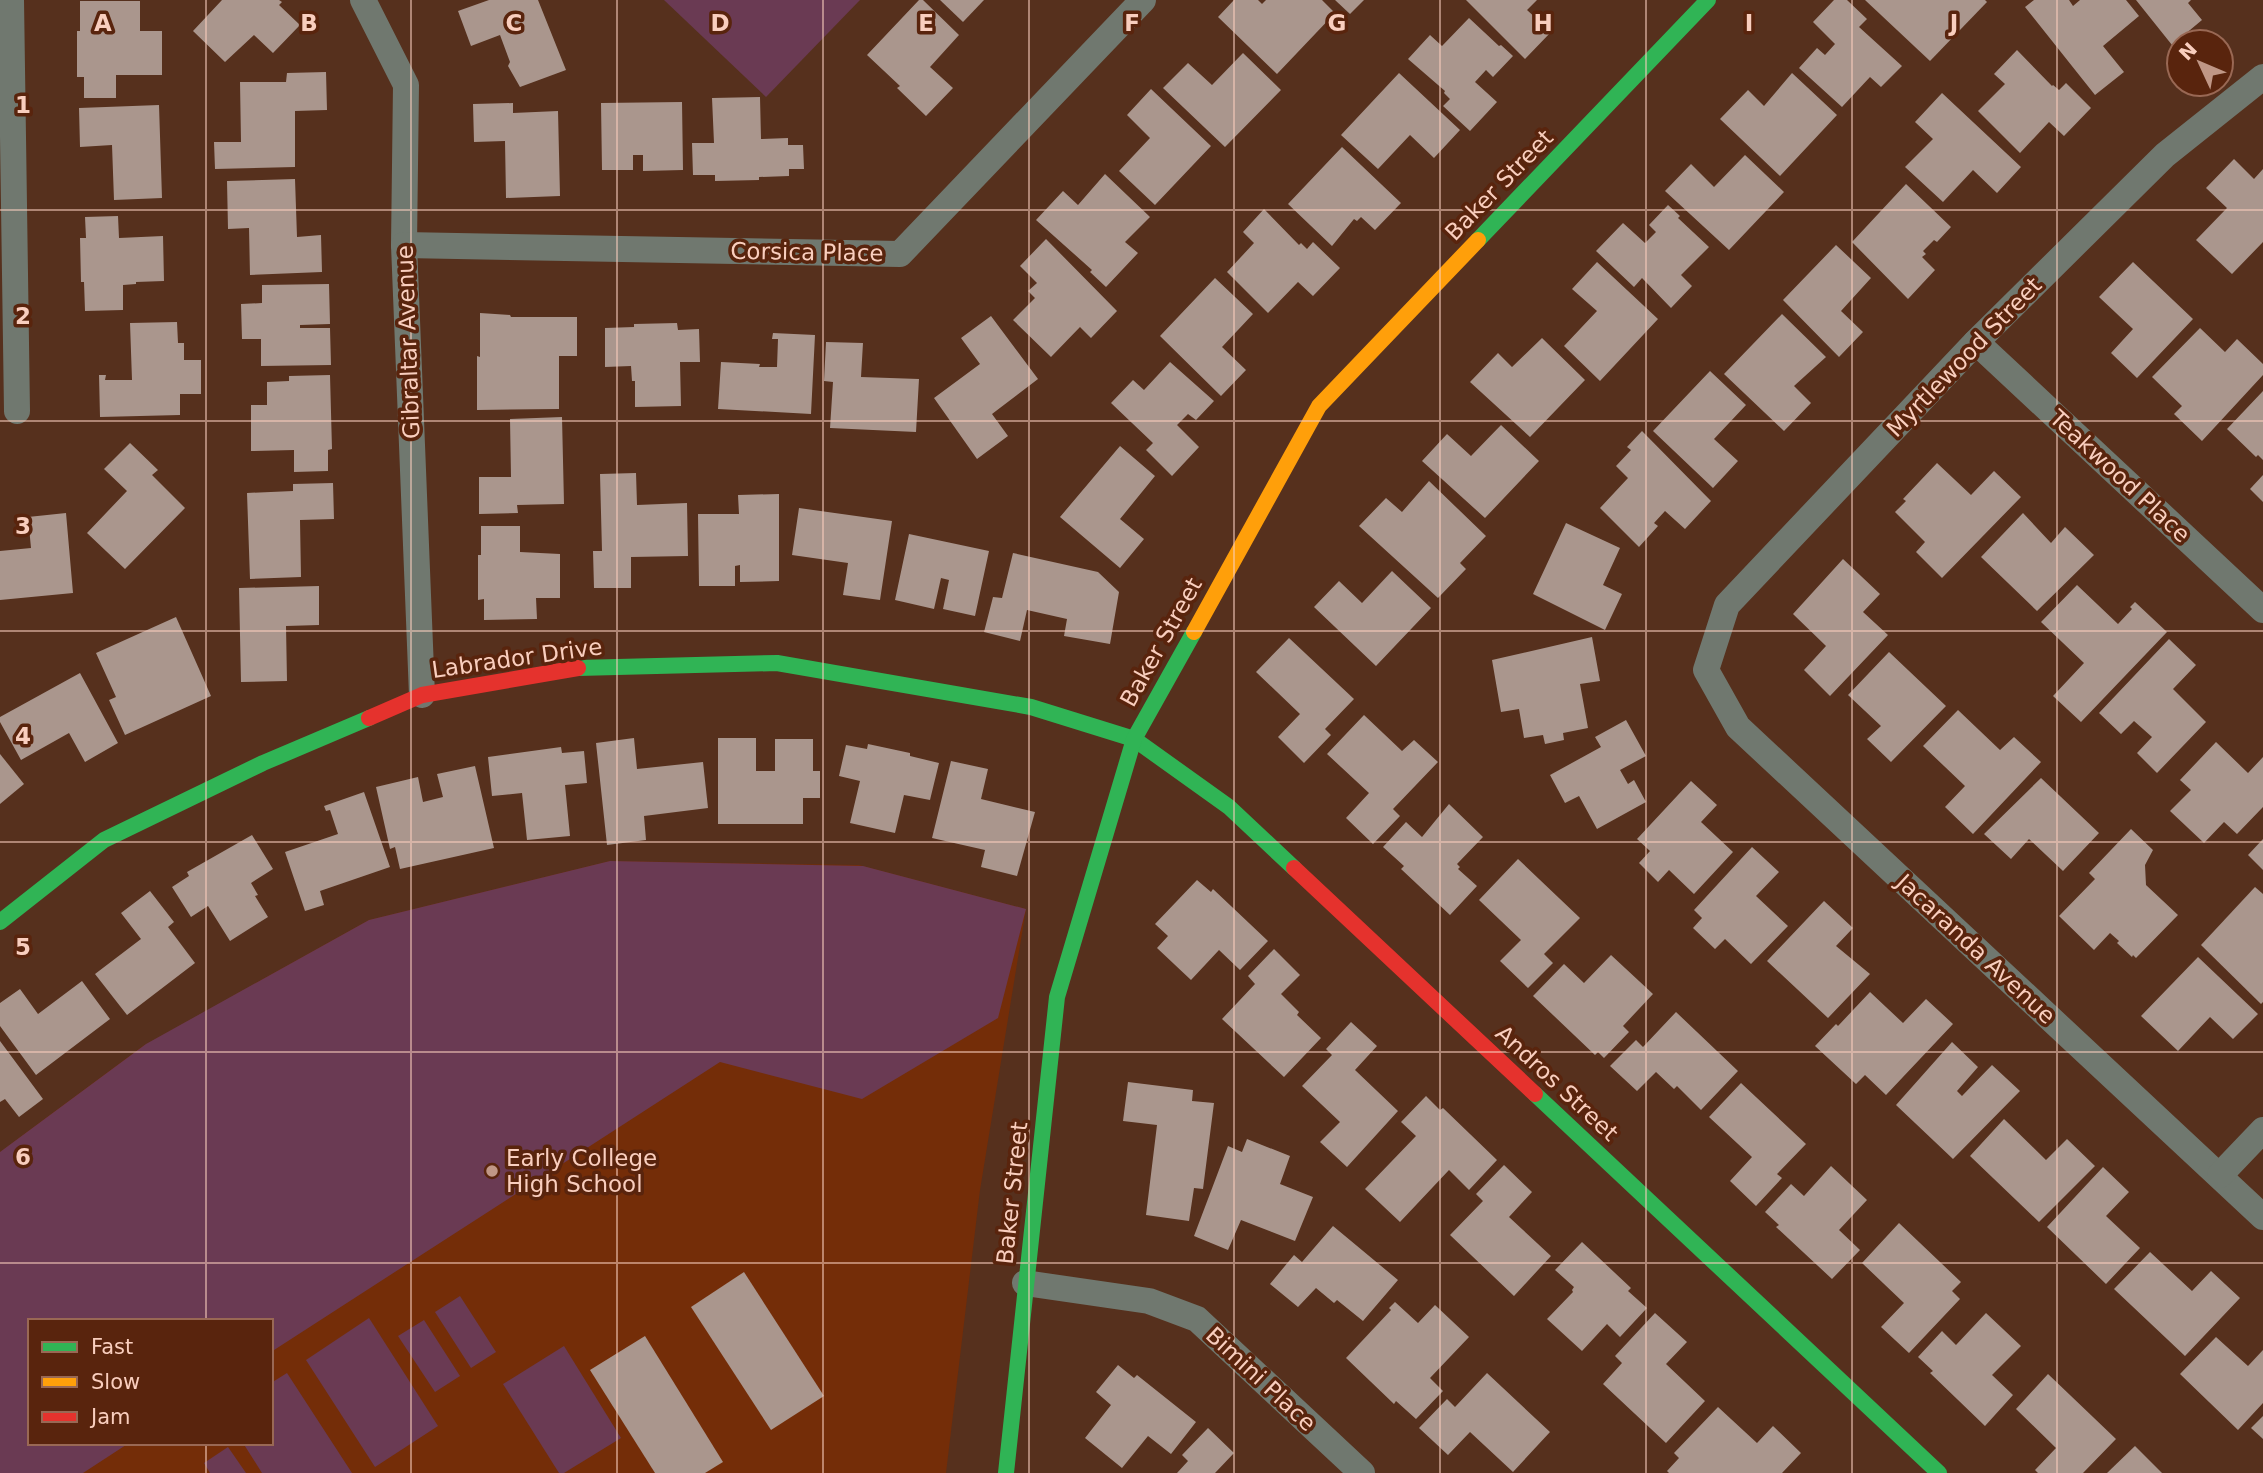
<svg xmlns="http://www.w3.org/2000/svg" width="2263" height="1473" viewBox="0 0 2263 1473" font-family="'DejaVu Sans',sans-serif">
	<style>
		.built { fill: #742d08; fill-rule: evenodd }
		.green { fill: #6a3a53 }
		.building { fill: #aa968d }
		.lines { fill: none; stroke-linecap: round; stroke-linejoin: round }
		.street { stroke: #70786f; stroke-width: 26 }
		.fast { stroke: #30b455; stroke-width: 16 }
		.slow { stroke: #ff9f0a; stroke-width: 16 }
		.jam { stroke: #e5322d; stroke-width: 16 }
		.grid { fill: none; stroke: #f9cebe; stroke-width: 2; stroke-opacity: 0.55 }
		.poi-dot { fill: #c09786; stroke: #59240d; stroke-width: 2.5 }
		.labels { text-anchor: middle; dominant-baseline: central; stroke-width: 7; stroke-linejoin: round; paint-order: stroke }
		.street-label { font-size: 23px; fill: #f9cebe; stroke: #59240d }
		.poi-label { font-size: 23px; fill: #f9cebe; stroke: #59240d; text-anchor: start }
		.grid-label { font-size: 23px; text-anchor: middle; font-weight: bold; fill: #f9cebe; stroke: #59240d; stroke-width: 7; stroke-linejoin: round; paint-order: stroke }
	</style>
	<rect width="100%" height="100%" fill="#56301d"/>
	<path class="built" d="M610,861L859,865L1026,909L980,1190L946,1473H0V1152L143,1046L369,920ZM30,1321H271V1443H30Z"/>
	<g class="green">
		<path d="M664,0H860L766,97Z"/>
		<path d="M610,861L863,866L1026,909L998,1018L862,1099L720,1062L271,1352V1321H30V1443H129L83,1473H0V1152L146,1044L369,920Z"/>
		<path d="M460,1296L496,1352L471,1368L435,1312Z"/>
		<path d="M369,1318L438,1426L375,1467L306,1360Z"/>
		<path d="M424,1320L460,1376L435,1392L398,1336Z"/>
		<path d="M564,1346L621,1438L564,1473H559L503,1384Z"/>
		<path d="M287,1373L352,1473H262L243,1443H271V1383Z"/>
		<path d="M228,1447L246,1473H210L204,1463Z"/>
	</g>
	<g class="building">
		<path d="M222,0H279L282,2L279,5L300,25L273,53L254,35L225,62L193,31Z"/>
		<path d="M489,0H538L566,70L520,87L508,66L510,62L500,35L471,46L458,11Z"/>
		<path d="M919,0H923L959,35L930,67L953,88L926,116L897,88L900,86L867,55Z"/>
		<path d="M940,0H984L963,22Z"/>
		<path d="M1234,0H1258L1262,4L1266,0H1322L1335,13L1277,74L1218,17Z"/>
		<path d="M1335,0H1364L1350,14Z"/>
		<path d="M1466,0H1537L1527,10L1551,32L1525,59Z"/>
		<path d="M1834,0H1847L1867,19L1859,27L1902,66L1881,87L1870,77L1842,107L1799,68L1817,48L1825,55L1835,44L1813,22Z"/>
		<path d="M1865,0H1985L1987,2L1930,61Z"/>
		<path d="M2034,0H2069L2073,6L2080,0H2126L2139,16L2103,46L2124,72L2095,95L2025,7Z"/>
		<path d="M2136,0H2191L2188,3L2202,20L2172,45Z"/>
		<path d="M80,1H140V31H162V75H116V98H84V77H77V31H80Z"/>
		<path d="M1469,18L1499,46L1501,45L1513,56L1493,77L1486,70L1475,82L1497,102L1470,131L1443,106L1450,99L1444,93L1445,91L1408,59L1430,35L1442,46Z"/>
		<path d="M2017,50L2052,86L2053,85L2059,90L2066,83L2091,108L2064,136L2049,122L2020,153L1978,111L2005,84L1994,74Z"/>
		<path d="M1243,53L1281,90L1225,147L1163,88L1188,63L1212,85Z"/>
		<path d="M326,72L327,110L295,111V167L215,169L214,142H241L240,82H286L287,73Z"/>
		<path d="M1399,73L1460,130L1434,158L1410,135L1378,169L1341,135Z"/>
		<path d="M1792,73L1837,115L1780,176L1720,119L1748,90L1764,106Z"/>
		<path d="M1151,89L1211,146L1155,205L1119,171L1150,138L1127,115Z"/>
		<path d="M1942,93L2021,167L1997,193L1973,170L1943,202L1905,167L1933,139L1915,122Z"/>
		<path d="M760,97L761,139L788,138V145H803L804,169H789V176L759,177V180L715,181V175H693L692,143H714L712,98Z"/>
		<path d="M682,102L683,170L643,171V155H633V170H602L601,103Z"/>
		<path d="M513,103V113L558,111L560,196L506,198L505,141L474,142L473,104Z"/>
		<path d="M159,105L162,198L114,200L112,145L80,147L79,108Z"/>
		<path d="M1342,147L1401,203L1375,230L1361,217L1357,221L1354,219L1332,246L1288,204Z"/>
		<path d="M1745,155L1784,192L1729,250L1665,191L1691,164L1714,187Z"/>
		<path d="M2234,159L2254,179L2263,169V242L2232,274L2196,240L2227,208L2206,188Z"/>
		<path d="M1105,174L1150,217L1125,242L1138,253L1106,287L1090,272L1092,270L1036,220L1063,191L1078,205Z"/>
		<path d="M295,179L297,237L321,235L322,272L250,275L249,228L228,229L227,181Z"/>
		<path d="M1906,184L1951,227L1937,242L1934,240L1923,251L1926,254L1922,257L1935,270L1908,299L1852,242Z"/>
		<path d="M1668,205L1680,216L1678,218L1709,247L1681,275L1692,286L1671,308L1642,278L1634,287L1596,251L1623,223L1645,243L1656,232L1649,225Z"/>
		<path d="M1264,209L1299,245L1301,243L1307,249L1313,242L1340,268L1313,296L1298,282L1268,313L1227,272L1254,243L1243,232Z"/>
		<path d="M118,216L119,238L163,236L164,281L136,282V284L123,285V310L85,311L84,282H81L80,238H86L85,217Z"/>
		<path d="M1046,239L1117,311L1091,338L1080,327L1051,357L1013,320L1035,298L1028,291L1037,283L1020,266Z"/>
		<path d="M1836,245L1871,278L1841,311L1863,332L1839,357L1783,300Z"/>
		<path d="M1597,262L1658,319L1600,381L1564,346L1597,311L1572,289Z"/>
		<path d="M2133,262L2193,319L2137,378L2111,353L2133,329L2099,297Z"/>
		<path d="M1215,278L1253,314L1222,347L1246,370L1221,396L1160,336Z"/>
		<path d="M329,284L330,324L300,325V328H330L331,365L261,366V339H242L241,304L262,303V285Z"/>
		<path d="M480,313L510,315L511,317H577V356H559V409L477,410V356L480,357Z"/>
		<path d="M1782,314L1826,357L1794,386L1811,403L1784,431L1724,374Z"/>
		<path d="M991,316L1038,379L992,414L1008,436L977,459L934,398L980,364L961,338Z"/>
		<path d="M177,322L178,343H184V360H201V394H180V415L100,417L99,375H106L105,380H132L130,323Z"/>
		<path d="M677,323L678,330L699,329L700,362H680L681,406L635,407V381H632L631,366L605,367V328L634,327V324Z"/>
		<path d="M2200,328L2225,352L2237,339L2263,364V375L2202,441L2174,414L2182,406L2152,377Z"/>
		<path d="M773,333L815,335L811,414L718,409L721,362L760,364L759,367H777L778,339H772Z"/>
		<path d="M1542,338L1585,380L1530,437L1470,382L1498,353L1512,367Z"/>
		<path d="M826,342L863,343L861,377L919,379L916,432L830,428L833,382L824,381Z"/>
		<path d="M1170,362L1214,401L1196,420L1188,414L1177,425L1199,447L1172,476L1146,450L1153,443L1111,403L1133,380L1144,390Z"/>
		<path d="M1710,371L1746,405L1714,439L1738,461L1713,488L1653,431Z"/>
		<path d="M330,375L332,449L328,450V471L294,472V450L251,451V405H267V382L289,381V376Z"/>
		<path d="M2263,391V460L2258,455L2256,457L2227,429Z"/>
		<path d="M562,417L564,504L517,505L518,513L479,514V477H511L510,419Z"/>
		<path d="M1501,425L1539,461L1485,518L1422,461L1447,434L1471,456Z"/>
		<path d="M1642,431L1711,501L1685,529L1665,511L1654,523L1658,526L1639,547L1600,508L1628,478L1616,466L1631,450L1627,447Z"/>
		<path d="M130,443L158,470L152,475L185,508L125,569L87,533L127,491L104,469Z"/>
		<path d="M1120,446L1155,476L1120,519L1144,539L1120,568L1060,517Z"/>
		<path d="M1937,463L1971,495L1994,471L2021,497L1942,578L1916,552L1925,542L1895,512L1906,501L1903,499Z"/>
		<path d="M636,473L637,505L687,503L688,556L631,557V588H594L593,551H602L600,474Z"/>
		<path d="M2263,475V502L2250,489Z"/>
		<path d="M1429,481L1486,536L1460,563L1466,569L1438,598L1359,526L1386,498L1402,512Z"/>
		<path d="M333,483L334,519L300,520L301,577L250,579L247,493L293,491V484Z"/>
		<path d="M779,494V581L740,582V565L735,566V586H699L698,514H739L738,495Z"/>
		<path d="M799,508L892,521L880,600L843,595L848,563L792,555Z"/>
		<path d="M66,513L73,593L0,600V551L31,548L28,517Z"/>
		<path d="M2023,513L2051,543L2065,527L2094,555L2037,611L1981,557Z"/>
		<path d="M1566,523L1620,548L1603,585L1622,594L1605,630L1533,594Z"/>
		<path d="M481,526H520V552L560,554V598H536L537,619L484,620V599L478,600V555H481Z"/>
		<path d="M909,534L989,551L975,616L943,609L949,580L941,578L934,609L895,600Z"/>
		<path d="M1013,553L1098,572L1119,592L1110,644L1064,636L1067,619L1027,610L1020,641L984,632L993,597L1002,598Z"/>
		<path d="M1843,559L1880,594L1863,612L1888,635L1830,696L1804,670L1826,646L1793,614Z"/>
		<path d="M1392,571L1431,608L1376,666L1314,607L1339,581L1362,603Z"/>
		<path d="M2077,585L2118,624L2132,609L2130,607L2135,602L2167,632L2081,722L2053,696L2084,663L2041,622Z"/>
		<path d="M319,586V625L286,626L287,681L241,682L239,588Z"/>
		<path d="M176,617L211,696L125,735L109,700L116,697L96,653Z"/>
		<path d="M1592,637L1600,681L1580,684L1588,728L1563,733L1564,740L1545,744L1543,735L1524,738L1519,709L1501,712L1492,660Z"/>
		<path d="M1289,638L1354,699L1325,729L1331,735L1304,763L1278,737L1300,714L1256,672Z"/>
		<path d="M2169,639L2196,665L2173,689L2206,722L2157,773L2137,753L2152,737L2134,721L2121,734L2099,713Z"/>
		<path d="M1889,652L1946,706L1891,762L1867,739L1881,726L1848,695Z"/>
		<path d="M80,673L118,743L85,762L69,733L21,760L0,722V717Z"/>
		<path d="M1958,710L2000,750L2014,737L2041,762L1973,834L1945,807L1965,786L1923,746Z"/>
		<path d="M1364,715L1402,751L1414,740L1438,762L1393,809L1400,816L1373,844L1346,818L1369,793L1327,754Z"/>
		<path d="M1626,720L1646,756L1620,770L1628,784L1634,780L1646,802L1597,829L1579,796L1565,803L1550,775L1601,747L1595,737Z"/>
		<path d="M634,738L637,769L703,762L708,808L644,816L646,840L607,845L596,743Z"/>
		<path d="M718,738H756V771H775V739H813V771H820V798H803V824H718Z"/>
		<path d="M2216,742L2248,773L2263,757V807L2237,834L2224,822L2204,843L2170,811L2191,790L2180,780Z"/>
		<path d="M868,744L910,753V756L939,763L930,800L904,795L895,833L850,823L860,781L839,776L846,745L867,749Z"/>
		<path d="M561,747L562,753L584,751L587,783L565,785L570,836L527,840L522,793L492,796L488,757Z"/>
		<path d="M0,754L24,784L0,804Z"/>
		<path d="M951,761L988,769L981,799L1035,812L1017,876L981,867L985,850L932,838Z"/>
		<path d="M475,766L494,848L400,869L395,847L390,849L376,787L418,777L423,802L443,797L437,774Z"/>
		<path d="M2041,778L2099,833L2063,871L2029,839L2011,859L1984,834Z"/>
		<path d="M1691,781L1717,805L1701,822L1733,852L1694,894L1669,870L1658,882L1639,863L1650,851L1637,839Z"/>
		<path d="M364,792L390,867L320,891L324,905L305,911L285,852L338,834L330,810L326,811L324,806Z"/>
		<path d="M1449,804L1483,837L1457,864L1460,867L1458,869L1477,886L1450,915L1401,869L1404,866L1383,847L1406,822L1422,837Z"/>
		<path d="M2131,829L2153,850L2145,865L2146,885L2178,915L2136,958L2133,955L2132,957L2117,943L2119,941L2110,933L2094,950L2059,916L2095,879L2089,873Z"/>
		<path d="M252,835L273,869L251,883L258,895L255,896L268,917L230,941L208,906L191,917L172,887L189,876L187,872Z"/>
		<path d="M2263,839V870L2248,855Z"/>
		<path d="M1752,847L1779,872L1756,896L1788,926L1751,964L1725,939L1715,949L1693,928L1702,918L1694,910Z"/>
		<path d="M1518,859L1580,918L1544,954L1553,963L1528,988L1500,961L1521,940L1479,900Z"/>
		<path d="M1197,880L1211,892L1213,889L1268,941L1240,970L1219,950L1191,980L1157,948L1168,936L1155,924Z"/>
		<path d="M2255,887L2263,894V1002L2261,1004L2201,945Z"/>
		<path d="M150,891L174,922L168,927L195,963L127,1015L95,974L141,939L121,913Z"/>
		<path d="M1824,901L1853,928L1836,946L1870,974L1828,1018L1767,961Z"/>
		<path d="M1274,949L1300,975L1281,994L1299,1012L1297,1015L1321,1038L1284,1077L1222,1019L1255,984L1248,976Z"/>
		<path d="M1611,955L1653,994L1623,1026L1629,1032L1604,1058L1598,1052L1595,1055L1533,996L1564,964L1584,983Z"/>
		<path d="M2198,957L2258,1014L2233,1039L2210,1017L2178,1051L2141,1016Z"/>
		<path d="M82,981L110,1019L36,1075L0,1026V1003L20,989L38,1014Z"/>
		<path d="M1870,992L1903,1023L1926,999L1953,1024L1886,1095L1865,1075L1856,1084L1815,1046L1836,1024L1838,1026Z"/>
		<path d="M1676,1012L1738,1071L1701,1110L1677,1086L1674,1089L1656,1072L1637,1091L1610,1066L1636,1040L1643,1047Z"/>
		<path d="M1351,1022L1377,1046L1355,1070L1398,1111L1347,1167L1320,1142L1340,1122L1302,1086L1332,1055L1326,1049Z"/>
		<path d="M0,1041L43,1099L19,1117L5,1099L0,1102Z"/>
		<path d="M1952,1042L1978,1067L1957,1091L1962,1096L1992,1065L2020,1091L1953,1159L1896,1105Z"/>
		<path d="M1128,1082L1193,1090L1192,1101L1214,1103L1203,1189L1194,1188L1189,1221L1146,1215L1157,1125L1123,1121Z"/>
		<path d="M1741,1083L1806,1144L1777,1174L1782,1178L1756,1206L1730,1181L1752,1157L1709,1117Z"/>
		<path d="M1426,1096L1440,1110L1443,1108L1497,1160L1469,1190L1449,1170L1400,1222L1365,1189L1416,1136L1401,1122Z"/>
		<path d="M2004,1119L2046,1160L2067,1139L2095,1166L2039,1222L1970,1156Z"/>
		<path d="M1247,1139L1290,1156L1280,1184L1313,1197L1295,1241L1241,1220L1228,1250L1194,1236L1228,1146L1242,1152Z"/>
		<path d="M1504,1165L1532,1192L1509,1217L1551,1256L1514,1296L1450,1235L1483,1201L1476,1194Z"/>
		<path d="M1831,1166L1867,1200L1839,1230L1860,1250L1832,1279L1776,1227L1779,1225L1765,1212L1791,1184L1804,1196Z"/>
		<path d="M2103,1167L2129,1192L2106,1216L2140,1248L2106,1284L2047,1227Z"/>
		<path d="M1899,1223L1961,1282L1952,1291L1960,1299L1909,1353L1881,1327L1904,1303L1862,1263Z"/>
		<path d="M1333,1226L1398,1280L1363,1321L1337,1300L1334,1303L1316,1288L1298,1307L1270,1284L1294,1255L1302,1262Z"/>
		<path d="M1582,1242L1631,1288L1628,1291L1647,1308L1620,1337L1607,1324L1582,1351L1547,1319L1573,1292L1572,1290L1574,1287L1555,1270Z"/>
		<path d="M2150,1252L2192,1291L2211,1271L2240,1298L2185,1356L2114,1289Z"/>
		<path d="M744,1272L824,1396L771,1430L691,1307Z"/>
		<path d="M1395,1302L1418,1323L1435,1305L1469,1337L1430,1378L1443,1391L1416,1419L1396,1401L1394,1404L1346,1358L1391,1310L1389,1308Z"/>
		<path d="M1655,1313L1687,1342L1666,1364L1705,1401L1666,1443L1603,1384L1622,1363L1615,1356Z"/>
		<path d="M1986,1313L2021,1346L1992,1375L2013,1395L1985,1426L1930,1373L1933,1371L1918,1357L1942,1331L1956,1345Z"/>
		<path d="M645,1336L723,1462L705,1473H655L590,1370Z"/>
		<path d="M2216,1337L2248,1366L2263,1350V1403L2238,1430L2180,1374Z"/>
		<path d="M1118,1365L1134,1378L1137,1375L1196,1422L1171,1454L1148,1436L1122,1468L1085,1438L1111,1405L1096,1392Z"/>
		<path d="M1487,1373L1550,1432L1513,1472L1470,1432L1448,1455L1419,1428L1447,1399L1455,1407Z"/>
		<path d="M2048,1374L2116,1439L2083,1473H2038L2035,1470L2056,1448L2016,1409Z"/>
		<path d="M1718,1407L1757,1443L1773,1426L1801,1453L1782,1473H1669L1667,1471L1679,1458L1674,1453Z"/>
		<path d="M2263,1416V1439L2251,1428Z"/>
		<path d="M1208,1428L1234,1453L1215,1473H1177L1188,1461L1182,1455Z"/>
		<path d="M2135,1446L2162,1473H2107Z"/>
	</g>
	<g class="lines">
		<g class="street">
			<path d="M11,0L17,411"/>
			<path d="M363,0L406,85L404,245L422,695"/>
			<path d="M2263,77L2165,155L1976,342L1727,605L1706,670L1738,727L2263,1217"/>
			<path d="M404,245L900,254L1143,0"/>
			<path d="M1976,342L2263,610"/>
			<path d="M2220,1175L2263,1130"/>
			<path d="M1025,1283L1149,1301L1197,1319L1362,1473"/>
		</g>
		<g class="fast">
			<path d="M1478,240L1708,0"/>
			<path d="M578,668L777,663L1031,707L1134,739L1229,807L1294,868"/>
			<path d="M0,922L104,840L263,763L369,718"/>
			<path d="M1535,1094L1939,1473"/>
			<path d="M1006,1473L1057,997L1134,739L1194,632"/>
		</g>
		<path class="slow" d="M1194,632L1319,406L1478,240"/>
		<g class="jam">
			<path d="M369,718L422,695L578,668"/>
			<path d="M1294,868L1535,1094"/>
		</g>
	</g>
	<path class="grid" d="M206,0V1321M411,0V1473M617,0V1473M823,0V1473M1029,0V1473M1234,0V1473M1440,0V1473M1646,0V1473M1852,0V1473M2057,0V1473M0,210H2263M0,421H2263M0,631H2263M0,842H2263M0,1052H2263M0,1263H2263M206,1443V1473"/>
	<circle class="poi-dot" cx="492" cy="1171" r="7"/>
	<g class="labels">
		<g class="street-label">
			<text transform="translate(1499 185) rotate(-46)">Baker Street</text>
			<text transform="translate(807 252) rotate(1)">Corsica Place</text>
			<text transform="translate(408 342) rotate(-92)">Gibraltar Avenue</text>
			<text transform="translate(1964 357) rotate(-46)">Myrtlewood Street</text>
			<text transform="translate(2120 476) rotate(43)">Teakwood Place</text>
			<text transform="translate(1161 642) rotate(-61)">Baker Street</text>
			<text transform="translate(517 658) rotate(-8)">Labrador Drive</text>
			<text transform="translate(1976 949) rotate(43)">Jacaranda Avenue</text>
			<text transform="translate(1557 1083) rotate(43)">Andros Street</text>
			<text transform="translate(1012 1193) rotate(-84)">Baker Street</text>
			<text transform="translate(1261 1379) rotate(43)">Bimini Place</text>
		</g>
		<g class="poi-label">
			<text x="506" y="1158">Early College<tspan x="506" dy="26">High School</tspan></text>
		</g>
	</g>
	<g class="grid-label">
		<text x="103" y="31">A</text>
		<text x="309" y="31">B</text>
		<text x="514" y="31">C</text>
		<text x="720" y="31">D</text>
		<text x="926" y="31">E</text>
		<text x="1132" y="31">F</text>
		<text x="1337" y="31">G</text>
		<text x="1543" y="31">H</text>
		<text x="1749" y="31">I</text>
		<text x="1954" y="31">J</text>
		<text x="23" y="113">1</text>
		<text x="23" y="324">2</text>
		<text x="23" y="534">3</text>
		<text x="23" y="744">4</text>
		<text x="23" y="955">5</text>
		<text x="23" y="1165">6</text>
	</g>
	<rect x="28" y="1319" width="245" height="126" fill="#59240d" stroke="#996854" stroke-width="2"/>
	<rect x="42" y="1342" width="35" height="10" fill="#30b455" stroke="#996854" stroke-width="2"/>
	<text x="91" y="1354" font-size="21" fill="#f9cebe">Fast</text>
	<rect x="42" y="1377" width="35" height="10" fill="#ff9f0a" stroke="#996854" stroke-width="2"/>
	<text x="91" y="1389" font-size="21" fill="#f9cebe">Slow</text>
	<rect x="42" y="1412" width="35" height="10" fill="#e5322d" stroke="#996854" stroke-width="2"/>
	<text x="91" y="1424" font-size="21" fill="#f9cebe">Jam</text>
	<g transform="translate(2200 63) rotate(314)"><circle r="33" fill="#59240d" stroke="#996854" stroke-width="2"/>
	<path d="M0-5L12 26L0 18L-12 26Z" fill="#c09786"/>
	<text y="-10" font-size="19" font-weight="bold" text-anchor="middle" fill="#f9cebe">N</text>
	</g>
</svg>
